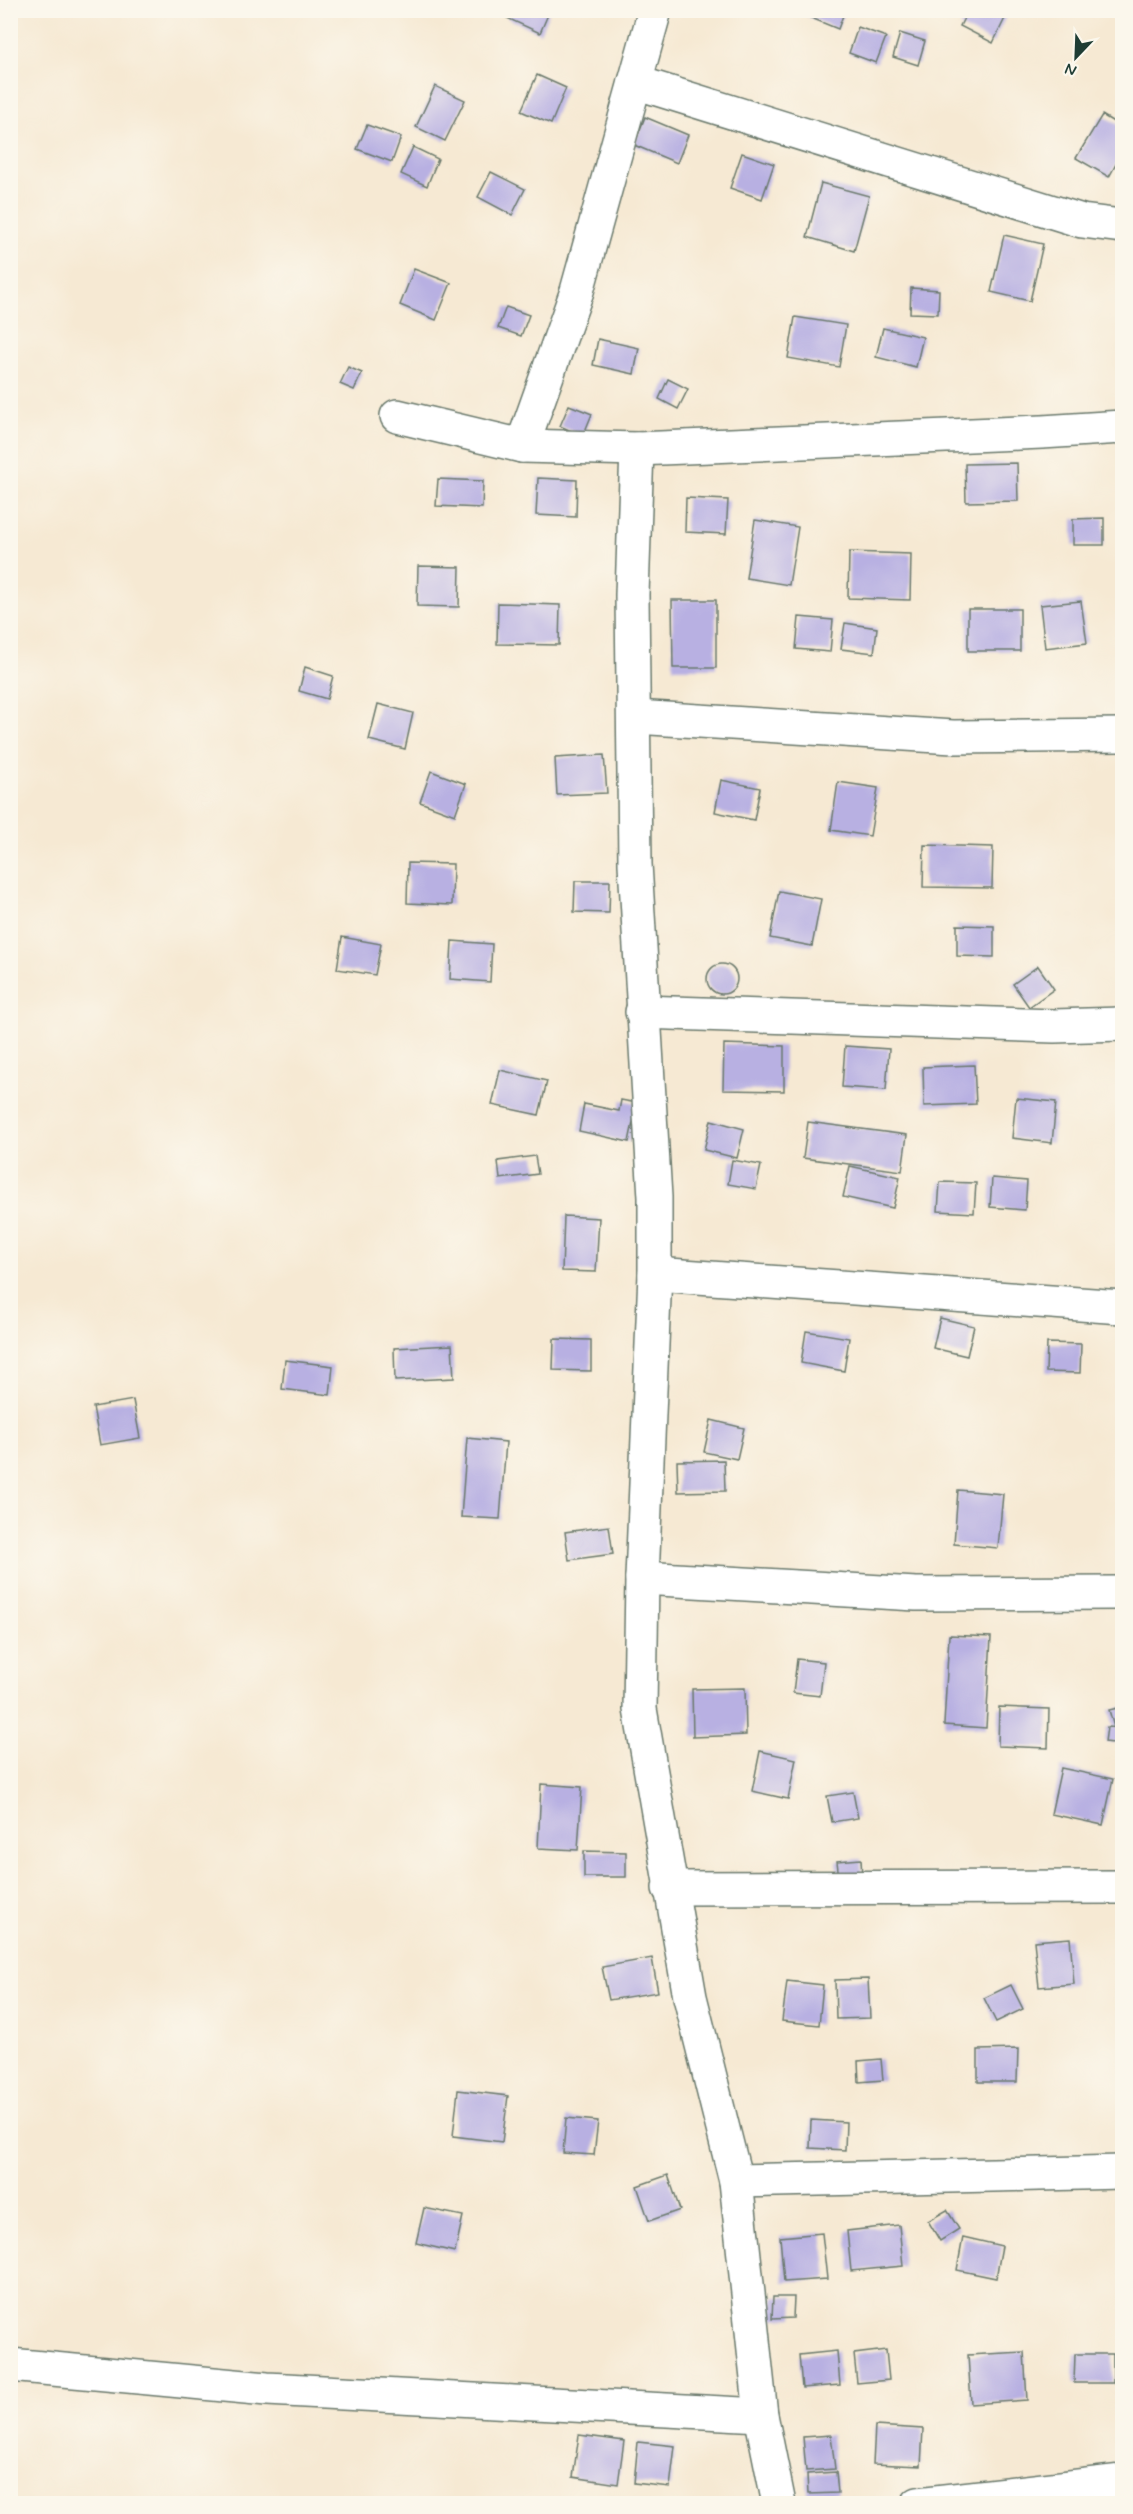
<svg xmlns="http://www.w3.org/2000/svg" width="1133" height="2514" viewBox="0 0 1133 2514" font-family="Mynerve,sans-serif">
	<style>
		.building { fill: #b8b0e2 }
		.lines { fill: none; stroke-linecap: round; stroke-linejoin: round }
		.street-casing { stroke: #6a796c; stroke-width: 36 }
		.street { stroke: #fff; stroke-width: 33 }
	</style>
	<rect width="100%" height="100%" fill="#fbf7ec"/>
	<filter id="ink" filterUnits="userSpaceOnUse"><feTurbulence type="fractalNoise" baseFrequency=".0167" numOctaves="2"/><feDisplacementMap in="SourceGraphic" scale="12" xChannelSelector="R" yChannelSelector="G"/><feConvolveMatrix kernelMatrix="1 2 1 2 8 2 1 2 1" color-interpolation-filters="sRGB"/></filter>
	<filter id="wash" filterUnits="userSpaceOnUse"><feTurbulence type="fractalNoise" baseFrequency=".008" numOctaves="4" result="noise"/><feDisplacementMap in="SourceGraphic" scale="24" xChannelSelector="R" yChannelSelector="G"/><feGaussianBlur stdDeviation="1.35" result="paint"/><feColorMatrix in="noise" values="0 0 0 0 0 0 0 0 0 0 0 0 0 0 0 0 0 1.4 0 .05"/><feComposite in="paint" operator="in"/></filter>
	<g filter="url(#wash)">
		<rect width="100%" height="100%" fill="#f6e9d3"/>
		<g id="blocks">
			<g class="building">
				<path d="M511,10H550L540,33L507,18Z"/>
				<path d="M792,10H845L838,29Z"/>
				<path d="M968,10H1009L993,43L960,26Z"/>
				<path d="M858,27L886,37L876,63L849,53Z"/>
				<path d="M900,33L925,41L918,65L893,57Z"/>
				<path d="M537,75L566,88L551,124L521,111Z"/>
				<path d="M435,86L465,100L445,141L416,127Z"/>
				<path d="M1102,115L1122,127V153L1109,177L1076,158Z"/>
				<path d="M645,117L688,135L677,163L634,145Z"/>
				<path d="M367,125L401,137L392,162L357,149Z"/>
				<path d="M413,147L438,159L427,186L401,174Z"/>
				<path d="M742,153L774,164L762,199L730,188Z"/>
				<path d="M491,172L525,189L512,215L478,197Z"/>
				<path d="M821,183L869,196L854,251L807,237Z"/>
				<path d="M1004,235L1043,244L1030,301L991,292Z"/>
				<path d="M414,269L451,283L436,320L400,305Z"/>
				<path d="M911,288L939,290L938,314L910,313Z"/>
				<path d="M506,307L529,315L521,336L498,328Z"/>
				<path d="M795,317L846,325L839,367L788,358Z"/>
				<path d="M883,328L923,337L916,367L876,357Z"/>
				<path d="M598,339L639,348L634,374L593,365Z"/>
				<path d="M348,367L362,373L354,390L340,384Z"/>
				<path d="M668,379L688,389L678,409L659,399Z"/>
				<path d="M569,405L592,414L583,436L560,426Z"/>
				<path d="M1017,463L1018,501L966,502L965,464Z"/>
				<path d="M538,478L577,480L576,517L536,515Z"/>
				<path d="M438,479L483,481L482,508L436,506Z"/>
				<path d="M686,498L728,500L726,534L685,532Z"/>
				<path d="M1104,518V545H1073V519Z"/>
				<path d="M755,520L798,527L789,585L746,578Z"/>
				<path d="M849,552L911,554L910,600L848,598Z"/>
				<path d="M418,566L460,567L459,607L417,606Z"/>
				<path d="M672,600H716V668H673Z"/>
				<path d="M1081,601L1087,643L1045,648L1040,605Z"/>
				<path d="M498,603L560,605L559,645L497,644Z"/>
				<rect x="968" y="609" width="52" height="42"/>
				<path d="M799,617L833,620L830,652L796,649Z"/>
				<path d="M845,623L877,628L874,653L841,649Z"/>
				<path d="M305,667L333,676L327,699L299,691Z"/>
				<path d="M378,704L413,713L405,749L369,740Z"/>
				<path d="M604,755L607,793L557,795L555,758Z"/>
				<path d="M431,771L466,784L455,815L420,802Z"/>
				<path d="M721,780L760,788L754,820L715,812Z"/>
				<path d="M838,782L878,788L870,836L831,830Z"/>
				<path d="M924,845L993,847L992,888L923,887Z"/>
				<path d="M408,863L453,864L452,905L407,903Z"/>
				<path d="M575,881H610L609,913L574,912Z"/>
				<path d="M779,891L821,899L812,946L770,938Z"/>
				<path d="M957,925L994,926V957L957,956Z"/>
				<path d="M342,937L381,944L375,975L337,969Z"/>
				<path d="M452,941L492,944L490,982L450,979Z"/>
				<circle cx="722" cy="979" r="15"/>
				<path d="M1038,966L1054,989L1029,1007L1013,984Z"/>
				<path d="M724,1044L784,1046V1091L723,1090Z"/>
				<path d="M845,1046L889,1049L886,1090L842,1087Z"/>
				<path d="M974,1065L976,1104L924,1106L923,1067Z"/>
				<path d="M500,1070L547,1081L539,1115L492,1105Z"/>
				<path d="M1016,1098L1056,1102L1052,1143L1012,1138Z"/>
				<path d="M621,1100L637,1103L629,1142L579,1131L584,1104L619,1111Z"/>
				<path d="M711,1120L744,1129L737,1158L704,1150Z"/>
				<path d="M808,1122L907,1135L902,1171L803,1158Z"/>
				<path d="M535,1156L538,1174L500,1179L498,1161Z"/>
				<path d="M732,1160L761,1165L756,1189L728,1184Z"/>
				<path d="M850,1166L900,1177L893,1208L843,1197Z"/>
				<path d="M992,1178L1027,1181L1025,1210L990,1207Z"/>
				<path d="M940,1182L976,1183L974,1213L938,1211Z"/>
				<path d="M564,1216L599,1218L596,1272L562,1271Z"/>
				<path d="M940,1318L974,1326L967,1356L933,1348Z"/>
				<path d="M806,1331L849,1338L844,1371L801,1363Z"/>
				<path d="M554,1339L591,1340V1371L553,1370Z"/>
				<path d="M1047,1343L1081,1344L1080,1373L1046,1372Z"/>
				<path d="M452,1345L454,1378L395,1381L394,1348Z"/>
				<path d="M285,1360L333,1366L330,1395L282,1389Z"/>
				<path d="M133,1400L140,1438L100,1445L93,1407Z"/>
				<path d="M711,1420L744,1428L737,1459L704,1452Z"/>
				<path d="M467,1438L506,1442L500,1519L461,1517Z"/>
				<path d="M724,1460L725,1491L678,1492L677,1461Z"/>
				<path d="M958,1490L1003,1494L998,1548L954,1544Z"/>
				<path d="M609,1526L613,1554L569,1560L565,1532Z"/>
				<path d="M949,1635L991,1637L986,1728L944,1725Z"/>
				<path d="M797,1659L824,1662L820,1696L793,1693Z"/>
				<path d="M745,1688L746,1735L693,1737L692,1689Z"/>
				<path d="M999,1707L1049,1709L1048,1748L998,1746Z"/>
				<path d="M1122,1707V1725L1114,1727L1109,1710Z"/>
				<path d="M1107,1727L1122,1728V1744L1105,1742Z"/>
				<path d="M760,1751L796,1759L788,1799L752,1791Z"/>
				<path d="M1061,1768L1113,1779L1103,1825L1051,1814Z"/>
				<path d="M541,1784L582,1787L578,1850L538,1848Z"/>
				<path d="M853,1792L858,1818L832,1822L827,1796Z"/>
				<path d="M584,1851L626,1852V1877H584Z"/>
				<path d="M861,1859L862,1877L839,1879L837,1861Z"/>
				<path d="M1070,1938L1074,1984L1039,1987L1034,1941Z"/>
				<path d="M652,1958L658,1992L609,2000L602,1967Z"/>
				<path d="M868,1979L870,2018L836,2019L835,1980Z"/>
				<path d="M787,1981L823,1985L819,2025L782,2021Z"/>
				<path d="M1011,1985L1023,2009L996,2022L984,1998Z"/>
				<path d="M1018,2049L1017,2082H978V2050Z"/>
				<path d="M881,2059L883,2080L859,2082L858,2061Z"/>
				<path d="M458,2090L508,2096L502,2142L453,2136Z"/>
				<path d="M566,2118L598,2121L594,2155L563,2153Z"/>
				<path d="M811,2120L846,2122L845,2150L810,2148Z"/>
				<path d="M668,2175L680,2210L649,2221L637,2186Z"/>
				<path d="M424,2208L463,2216L455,2252L416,2243Z"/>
				<path d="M947,2210L959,2229L940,2241L928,2221Z"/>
				<path d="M899,2225L903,2266L851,2271L847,2231Z"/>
				<path d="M822,2233L827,2279L784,2282L780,2237Z"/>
				<path d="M963,2237L1002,2246L996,2278L957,2270Z"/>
				<path d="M773,2297H794L793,2318L772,2319Z"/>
				<path d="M886,2350L889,2380L857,2383L854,2354Z"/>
				<path d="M837,2351L840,2385L802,2388L799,2355Z"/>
				<path d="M1024,2352L1027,2400L971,2404L968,2355Z"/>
				<path d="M1075,2354H1113V2383H1074Z"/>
				<path d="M875,2426L923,2429L921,2466L873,2464Z"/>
				<path d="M579,2435L624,2441L618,2484L573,2477Z"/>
				<path d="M831,2435L835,2469L806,2471L803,2437Z"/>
				<path d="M638,2442L675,2446L670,2487L634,2483Z"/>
				<path d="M836,2472L838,2493L808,2494L807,2474Z"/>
			</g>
		</g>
	</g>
	<g filter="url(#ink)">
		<use href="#blocks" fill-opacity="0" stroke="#6a796c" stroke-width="1.5"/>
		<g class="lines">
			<g class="street-casing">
				<g id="street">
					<path d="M635,82L1082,221L1122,226"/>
					<path d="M397,416L522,446L637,449L1042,432L1122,427"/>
					<path d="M522,446L577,291L655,10"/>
					<path d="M637,449L632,595L635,864L655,1197V1274L642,1578L640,1709L690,1997L736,2181L761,2415L779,2504"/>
					<path d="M635,717L953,737L1122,735"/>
					<path d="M642,1012L1054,1026L1122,1024"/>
					<path d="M655,1274L1122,1307"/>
					<path d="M642,1578L916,1594L1122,1593"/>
					<path d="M669,1888L1122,1887"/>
					<path d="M736,2181L1122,2172"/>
					<path d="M10,2365L267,2389L761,2415"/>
					<path d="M918,2504L1122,2481"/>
				</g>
			</g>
			<use href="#street" class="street"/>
		</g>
	</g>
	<rect width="1133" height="2514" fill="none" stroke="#fbf7ec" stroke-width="36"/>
	<g transform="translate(1076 57) rotate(203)" stroke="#fbf7ec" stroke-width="4.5" paint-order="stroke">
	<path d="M0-4.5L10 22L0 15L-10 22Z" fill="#1f3d34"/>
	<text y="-9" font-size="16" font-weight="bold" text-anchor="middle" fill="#1f3d34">N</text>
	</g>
</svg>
